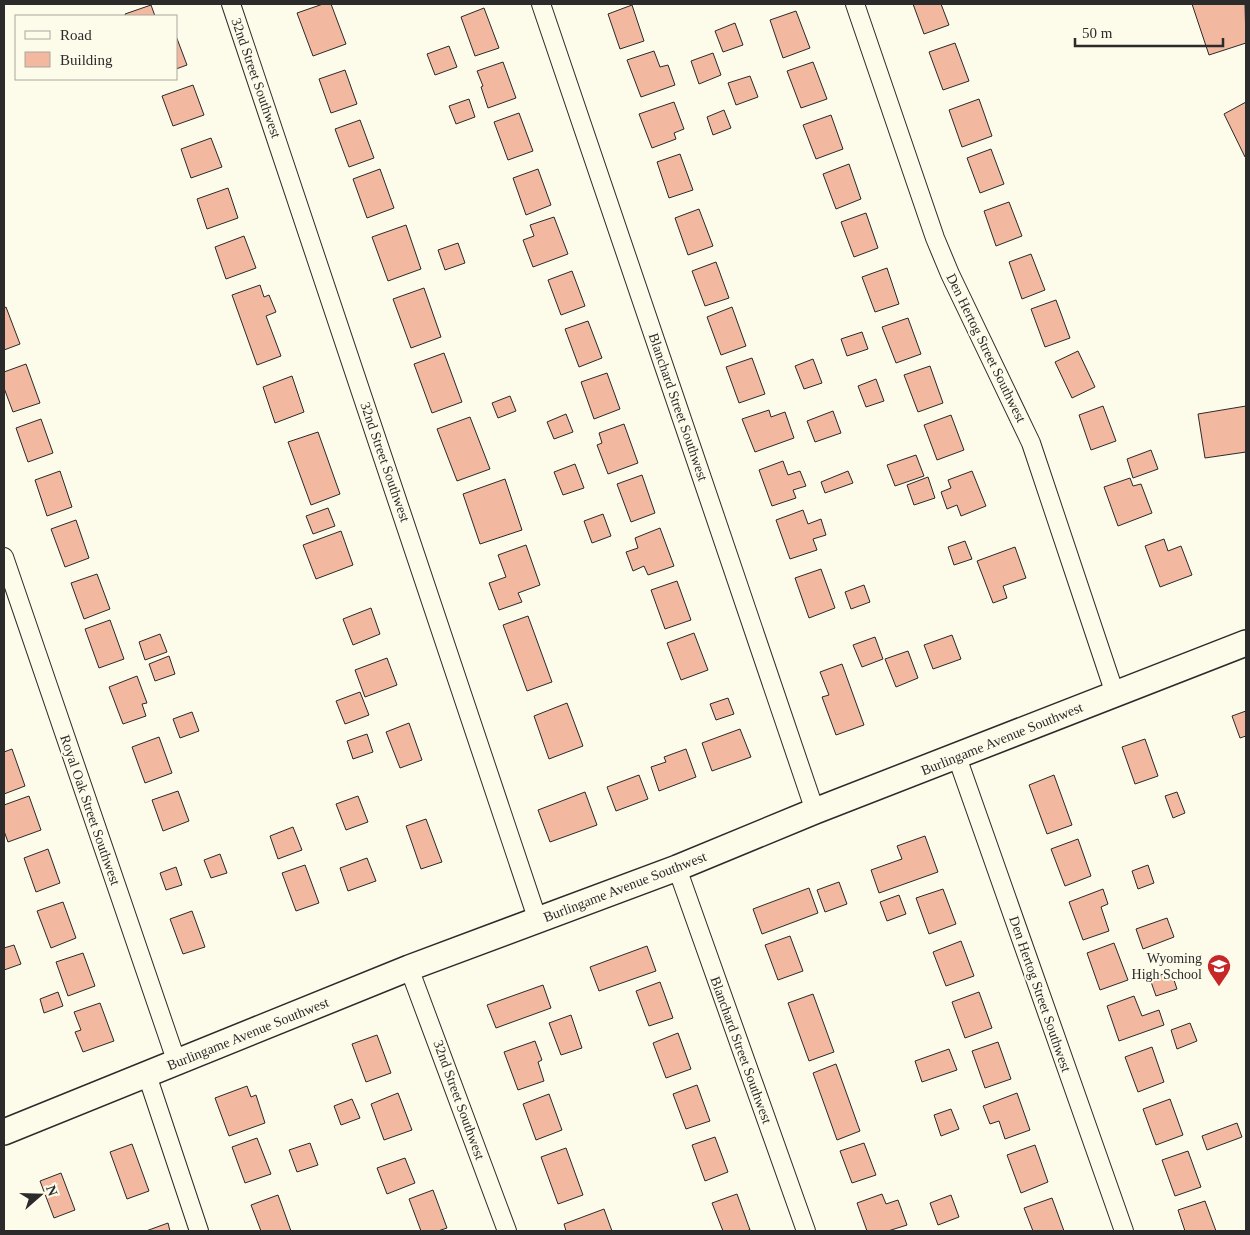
<svg xmlns="http://www.w3.org/2000/svg" width="1250" height="1235" viewBox="0 0 1250 1235" font-family="Georgia,serif">
	<style>
		.building { fill: #f2b8a0; stroke: #2b2b2b }
		.lines { fill: none; stroke-linecap: round; stroke-linejoin: round }
		.street-casing { stroke: #2b2b2b; stroke-width: 20 }
		.secondary-casing { stroke: #2b2b2b; stroke-width: 28 }
		.street { stroke: #fdfbea; stroke-width: 18 }
		.secondary { stroke: #fdfbea; stroke-width: 25 }
		.labels { text-anchor: middle; dominant-baseline: central; stroke-width: 4; stroke-linejoin: round; paint-order: stroke }
		.street-label { font-size: 14px; fill: #2b2b2b; stroke: #fdfbea }
		.poi-label { font-size: 14px; fill: #2b2b2b; stroke: #fdfbea; text-anchor: end }
	</style>
	<rect width="100%" height="100%" fill="#fdfbea"/>
	<g class="building">
		<path d="M323,4H331L346,44L313,56L297,13Z"/>
		<path d="M913,4H941L949,25L924,34Z"/>
		<path d="M1192,4H1245L1246,43L1209,55Z"/>
		<path d="M151,5L155,16H126L125,14Z"/>
		<path d="M632,5L644,41L620,49L608,14Z"/>
		<path d="M484,8L499,48L475,56L461,17Z"/>
		<path d="M796,11L810,48L783,58L770,20Z"/>
		<path d="M735,23L743,45L723,52L715,31Z"/>
		<path d="M176,36L187,65L176,69Z"/>
		<path d="M955,43L969,81L943,90L929,52Z"/>
		<path d="M449,46L457,67L435,75L427,54Z"/>
		<path d="M654,51L660,67L668,65L675,85L641,97L627,60Z"/>
		<path d="M713,53L721,75L699,84L691,61Z"/>
		<path d="M503,62L516,98L488,108L481,87L483,86L477,71Z"/>
		<path d="M813,62L827,99L801,108L787,71Z"/>
		<path d="M345,70L357,104L331,113L319,79Z"/>
		<path d="M750,76L758,97L736,105L728,83Z"/>
		<path d="M193,85L204,115L173,126L162,96Z"/>
		<path d="M469,99L475,117L456,124L449,106Z"/>
		<path d="M979,99L992,136L962,147L949,110Z"/>
		<path d="M674,102L684,129L674,133L676,139L652,148L639,114Z"/>
		<path d="M1246,102V157H1245L1224,114Z"/>
		<path d="M724,110L731,128L713,135L707,117Z"/>
		<path d="M519,113L533,151L508,160L494,122Z"/>
		<path d="M831,115L843,149L816,159L803,125Z"/>
		<path d="M360,120L374,158L349,167L335,129Z"/>
		<path d="M211,138L222,167L191,178L181,149Z"/>
		<path d="M991,149L1004,184L980,193L967,158Z"/>
		<path d="M680,154L693,190L669,198L657,162Z"/>
		<path d="M849,164L861,199L836,209L823,174Z"/>
		<path d="M380,169L394,208L367,218L353,179Z"/>
		<path d="M538,169L551,205L526,215L513,178Z"/>
		<path d="M228,188L238,218L207,229L197,199Z"/>
		<path d="M1009,202L1022,236L996,246L984,211Z"/>
		<path d="M699,209L713,246L688,255L675,218Z"/>
		<path d="M866,213L878,248L854,257L841,222Z"/>
		<path d="M554,217L568,254L533,267L523,240L534,236L530,225Z"/>
		<path d="M406,225L421,269L388,281L372,237Z"/>
		<path d="M244,236L256,268L226,279L215,247Z"/>
		<path d="M458,243L465,263L445,270L438,250Z"/>
		<path d="M1031,254L1045,290L1022,299L1009,262Z"/>
		<path d="M716,262L729,298L705,306L692,271Z"/>
		<path d="M887,268L899,304L875,312L862,277Z"/>
		<path d="M572,271L585,306L561,315L548,280Z"/>
		<path d="M260,285L264,297L269,295L276,312L266,316L281,356L257,365L232,295Z"/>
		<path d="M424,288L441,337L411,348L393,299Z"/>
		<path d="M1056,300L1070,338L1045,347L1031,309Z"/>
		<path d="M6,307L20,344L4,350V308Z"/>
		<path d="M732,307L746,346L721,355L707,317Z"/>
		<path d="M908,318L921,354L896,363L882,327Z"/>
		<path d="M588,321L602,358L579,367L565,329Z"/>
		<path d="M862,332L868,349L847,356L841,339Z"/>
		<path d="M1078,351L1095,387L1072,398L1055,362Z"/>
		<path d="M444,353L462,402L432,413L414,364Z"/>
		<path d="M752,358L765,394L739,403L726,367Z"/>
		<path d="M813,359L822,383L804,389L795,366Z"/>
		<path d="M26,364L40,403L13,412L4,388V372Z"/>
		<path d="M930,366L943,403L918,412L904,375Z"/>
		<path d="M607,373L620,409L594,419L581,382Z"/>
		<path d="M292,376L304,412L275,423L263,387Z"/>
		<path d="M876,379L884,401L866,407L858,386Z"/>
		<path d="M510,396L516,411L498,418L492,403Z"/>
		<path d="M1103,406L1116,441L1091,450L1079,415Z"/>
		<path d="M1246,406V452L1205,458L1198,414Z"/>
		<path d="M769,410L771,417L785,412L794,438L755,452L742,419Z"/>
		<path d="M833,411L841,433L815,442L807,421Z"/>
		<path d="M566,414L573,432L554,439L547,422Z"/>
		<path d="M951,415L964,450L937,460L924,425Z"/>
		<path d="M470,417L490,469L457,481L437,429Z"/>
		<path d="M41,419L53,453L28,462L16,428Z"/>
		<path d="M624,424L638,463L608,474L597,445L602,443L599,433Z"/>
		<path d="M318,432L340,494L311,505L288,442Z"/>
		<path d="M1151,450L1158,469L1133,478L1127,459Z"/>
		<path d="M916,455L924,476L895,486L887,465Z"/>
		<path d="M783,461L788,475L800,471L806,486L793,490L796,498L772,506L759,470Z"/>
		<path d="M575,464L584,488L563,495L554,472Z"/>
		<path d="M60,471L72,507L47,516L35,480Z"/>
		<path d="M848,471L853,483L825,493L821,482Z"/>
		<path d="M972,471L986,506L961,516L957,505L947,509L941,492L951,488L948,480Z"/>
		<path d="M642,475L655,513L631,522L617,484Z"/>
		<path d="M928,477L935,498L914,505L907,485Z"/>
		<path d="M1130,478L1133,486L1141,484L1152,513L1118,526L1104,487Z"/>
		<path d="M505,479L522,530L480,544L463,494Z"/>
		<path d="M328,508L335,526L313,534L306,516Z"/>
		<path d="M803,510L808,524L821,519L826,535L813,539L817,550L790,559L776,520Z"/>
		<path d="M603,514L611,536L592,543L584,521Z"/>
		<path d="M76,520L89,558L65,567L51,529Z"/>
		<path d="M660,528L674,566L648,575L644,566L633,571L626,552L638,548L635,538Z"/>
		<path d="M341,531L353,565L316,579L303,545Z"/>
		<path d="M1164,539L1168,551L1181,546L1192,575L1160,587L1145,546Z"/>
		<path d="M965,541L972,559L954,565L948,547Z"/>
		<path d="M526,545L540,585L518,593L522,602L499,610L489,583L506,577L498,555Z"/>
		<path d="M1015,547L1026,578L1003,586L1007,598L993,603L977,561Z"/>
		<path d="M821,569L835,608L809,618L795,578Z"/>
		<path d="M97,574L110,609L84,619L71,583Z"/>
		<path d="M677,581L691,620L665,629L651,590Z"/>
		<path d="M864,585L870,602L851,609L845,592Z"/>
		<path d="M371,608L380,634L353,645L343,619Z"/>
		<path d="M528,616L552,682L527,691L503,625Z"/>
		<path d="M110,620L124,659L99,668L85,629Z"/>
		<path d="M694,633L708,670L681,680L667,643Z"/>
		<path d="M160,634L167,652L145,660L139,642Z"/>
		<path d="M952,635L961,659L933,669L924,645Z"/>
		<path d="M875,637L883,659L862,667L853,645Z"/>
		<path d="M908,651L918,678L896,687L885,659Z"/>
		<path d="M169,656L175,674L155,681L149,664Z"/>
		<path d="M387,658L397,685L365,697L355,670Z"/>
		<path d="M842,664L864,725L836,735L822,697L829,695L820,672Z"/>
		<path d="M137,676L147,703L142,704L146,716L123,724L109,687Z"/>
		<path d="M360,692L369,715L345,724L336,701Z"/>
		<path d="M728,698L734,714L716,720L710,704Z"/>
		<path d="M567,703L583,746L549,759L534,716Z"/>
		<path d="M1246,711V736L1240,738L1232,716Z"/>
		<path d="M192,712L199,731L180,738L173,719Z"/>
		<path d="M409,723L422,760L400,768L386,732Z"/>
		<path d="M740,729L751,757L712,771L702,743Z"/>
		<path d="M367,734L373,752L353,759L347,741Z"/>
		<path d="M159,737L172,773L145,783L132,747Z"/>
		<path d="M1145,739L1158,776L1135,784L1122,747Z"/>
		<path d="M12,749L25,786L4,794V752Z"/>
		<path d="M686,749L696,777L659,791L651,767L666,762L664,757Z"/>
		<path d="M639,775L648,799L616,811L607,787Z"/>
		<path d="M1054,775L1072,825L1047,834L1029,785Z"/>
		<path d="M178,791L189,821L163,831L152,800Z"/>
		<path d="M585,792L597,825L550,842L538,810Z"/>
		<path d="M1177,792L1185,813L1173,818L1165,796Z"/>
		<path d="M29,796L41,830L8,842L4,831V805Z"/>
		<path d="M358,796L368,822L346,830L336,804Z"/>
		<path d="M426,819L442,862L421,869L406,826Z"/>
		<path d="M293,827L302,850L278,859L270,836Z"/>
		<path d="M925,836L938,872L879,893L871,870L902,859L897,846Z"/>
		<path d="M1078,839L1091,876L1065,886L1051,849Z"/>
		<path d="M48,849L60,883L36,892L24,858Z"/>
		<path d="M220,854L227,873L211,878L204,860Z"/>
		<path d="M367,858L376,881L348,891L340,868Z"/>
		<path d="M305,865L319,903L296,911L282,873Z"/>
		<path d="M1148,865L1154,883L1138,889L1132,871Z"/>
		<path d="M176,867L182,885L166,890L160,873Z"/>
		<path d="M839,882L847,904L825,912L817,890Z"/>
		<path d="M809,888L818,913L762,934L753,909Z"/>
		<path d="M943,889L956,924L929,934L916,898Z"/>
		<path d="M1103,889L1108,904L1101,907L1109,931L1083,940L1069,902Z"/>
		<path d="M899,895L906,914L887,921L880,902Z"/>
		<path d="M63,902L76,938L51,948L37,911Z"/>
		<path d="M192,911L205,947L183,954L170,919Z"/>
		<path d="M1167,918L1174,937L1143,949L1136,929Z"/>
		<path d="M790,936L803,971L778,980L765,945Z"/>
		<path d="M961,941L974,976L946,986L933,952Z"/>
		<path d="M1114,943L1128,980L1100,990L1087,953Z"/>
		<path d="M14,945L21,964L4,970V948Z"/>
		<path d="M647,946L656,971L599,991L590,967Z"/>
		<path d="M83,953L95,986L68,996L56,962Z"/>
		<path d="M1171,971L1177,989L1156,996L1150,979Z"/>
		<path d="M660,982L673,1018L649,1026L636,991Z"/>
		<path d="M543,985L551,1008L496,1028L487,1005Z"/>
		<path d="M58,992L63,1006L44,1013L40,999Z"/>
		<path d="M979,992L992,1028L965,1038L952,1002Z"/>
		<path d="M813,994L834,1052L809,1061L788,1003Z"/>
		<path d="M1134,996L1142,1016L1159,1010L1164,1025L1119,1041L1107,1006Z"/>
		<path d="M100,1003L114,1041L83,1052L75,1032L81,1030L74,1012Z"/>
		<path d="M571,1015L582,1048L561,1055L549,1023Z"/>
		<path d="M1190,1023L1197,1041L1177,1049L1171,1030Z"/>
		<path d="M678,1033L691,1069L666,1078L653,1043Z"/>
		<path d="M377,1035L391,1073L366,1082L352,1044Z"/>
		<path d="M535,1041L542,1060L538,1062L544,1081L518,1090L504,1052Z"/>
		<path d="M998,1042L1011,1079L985,1088L972,1051Z"/>
		<path d="M1152,1047L1164,1082L1138,1092L1125,1057Z"/>
		<path d="M949,1049L957,1070L922,1082L915,1061Z"/>
		<path d="M836,1064L860,1131L837,1140L813,1073Z"/>
		<path d="M697,1085L710,1121L686,1129L673,1094Z"/>
		<path d="M247,1086L251,1097L256,1095L265,1123L229,1136L215,1098Z"/>
		<path d="M398,1093L412,1130L384,1140L371,1104Z"/>
		<path d="M1017,1093L1030,1130L1005,1139L999,1121L990,1124L983,1106Z"/>
		<path d="M549,1094L562,1130L536,1140L523,1104Z"/>
		<path d="M352,1099L360,1118L341,1125L334,1106Z"/>
		<path d="M1170,1099L1183,1135L1156,1145L1143,1109Z"/>
		<path d="M951,1109L959,1129L941,1136L934,1115Z"/>
		<path d="M1237,1123L1242,1137L1207,1150L1202,1136Z"/>
		<path d="M715,1137L728,1172L705,1181L692,1145Z"/>
		<path d="M257,1138L271,1174L245,1183L232,1147Z"/>
		<path d="M310,1143L318,1165L297,1172L289,1150Z"/>
		<path d="M864,1143L876,1175L852,1183L840,1151Z"/>
		<path d="M132,1144L149,1191L127,1199L110,1152Z"/>
		<path d="M1035,1145L1048,1182L1021,1193L1007,1155Z"/>
		<path d="M566,1148L583,1195L558,1204L541,1157Z"/>
		<path d="M1188,1151L1201,1187L1175,1196L1162,1160Z"/>
		<path d="M405,1158L415,1183L387,1194L377,1168Z"/>
		<path d="M61,1173L75,1210L54,1218L40,1181Z"/>
		<path d="M433,1190L447,1228L438,1231H421L409,1199Z"/>
		<path d="M737,1194L750,1230L745,1231H723L712,1203Z"/>
		<path d="M882,1194L886,1204L898,1200L907,1225L888,1231H867L857,1203Z"/>
		<path d="M278,1195L291,1231H261L251,1205Z"/>
		<path d="M951,1195L959,1217L938,1225L930,1203Z"/>
		<path d="M1052,1198L1064,1231H1033L1024,1208Z"/>
		<path d="M1205,1201L1216,1231H1185L1178,1210Z"/>
		<path d="M604,1209L612,1231H566L564,1224Z"/>
		<path d="M168,1223L170,1231H146Z"/>
	</g>
	<g class="lines">
		<g class="street-casing">
			<g id="street">
				<path d="M231,4L538,921"/>
				<path d="M541,4L815,811"/>
				<path d="M855,4L935,238L950,274L1031,443L1115,694"/>
				<path d="M4,557L177,1063"/>
				<path d="M957,757L1124,1231"/>
				<path d="M677,868L806,1231"/>
				<path d="M409,968L507,1231"/>
				<path d="M147,1075L199,1231"/>
			</g>
		</g>
		<g class="secondary-casing">
			<path id="secondary" d="M4,1132L409,968L677,868L815,811L1246,643"/>
		</g>
		<use href="#street" class="street"/>
		<use href="#secondary" class="secondary"/>
	</g>
	<defs>
		<g id="school-pin" transform="scale(1.25)"><path d="M0 17L-7.5 6A9.5 9.5 0 1 1 7.5 6Z" fill="#c62828" stroke="#fdfbea"/><path d="M0-5L7-2L0 1L-7-2ZM-4 1L0 2.5L4 1V4Q0 6-4 4Z" fill="#fff"/></g>
	</defs>
	<g fill-rule="evenodd">
		<use href="#school-pin" x="1219" y="966"/>
	</g>
	<g class="labels">
		<g class="street-label">
			<text transform="translate(256 78) rotate(71)">32nd Street Southwest</text>
			<text transform="translate(986 348) rotate(64)">Den Hertog Street Southwest</text>
			<text transform="translate(678 407) rotate(71)">Blanchard Street Southwest</text>
			<text transform="translate(385 462) rotate(71)">32nd Street Southwest</text>
			<text transform="translate(1002 739) rotate(-22)">Burlingame Avenue Southwest</text>
			<text transform="translate(90 810) rotate(71)">Royal Oak Street Southwest</text>
			<text transform="translate(625 887) rotate(-21)">Burlingame Avenue Southwest</text>
			<text transform="translate(1040 994) rotate(71)">Den Hertog Street Southwest</text>
			<text transform="translate(248 1034) rotate(-22)">Burlingame Avenue Southwest</text>
			<text transform="translate(741 1050) rotate(70)">Blanchard Street Southwest</text>
			<text transform="translate(459 1100) rotate(70)">32nd Street Southwest</text>
		</g>
		<g class="poi-label">
			<text x="1202" y="958">Wyoming<tspan x="1202" dy="16">High School</tspan></text>
		</g>
	</g>
	<rect width="1250" height="1235" fill="none" stroke="#2b2b2b" stroke-width="10"/>
	<rect x="15" y="15" width="162" height="65" fill="#fdfbea" stroke="#a9a89e"/>
	<rect x="25" y="31" width="25" height="8" fill="#fdfbea" stroke="#a9a89e"/>
	<text x="60" y="40" font-size="15" fill="#2b2b2b">Road</text>
	<rect x="25" y="52" width="25" height="15" fill="#f2b8a0" stroke="#a9a89e"/>
	<text x="60" y="65" font-size="15" fill="#2b2b2b">Building</text>
	<g transform="translate(40 1195) rotate(70)" stroke="#fdfbea" stroke-width="4" paint-order="stroke">
	<path d="M0-4L9 19L0 12L-9 19Z" fill="#2b2b2b"/>
	<text y="-8" font-size="14" font-weight="bold" text-anchor="middle" fill="#2b2b2b">N</text>
	</g>
	<path d="M1075 38v8h148v-8" fill="none" stroke="#2b2b2b" stroke-width="2.5"/>
	<text x="1082" y="38" font-size="15" fill="#2b2b2b" stroke="#fdfbea" stroke-width="4" paint-order="stroke">50 m</text>
</svg>
